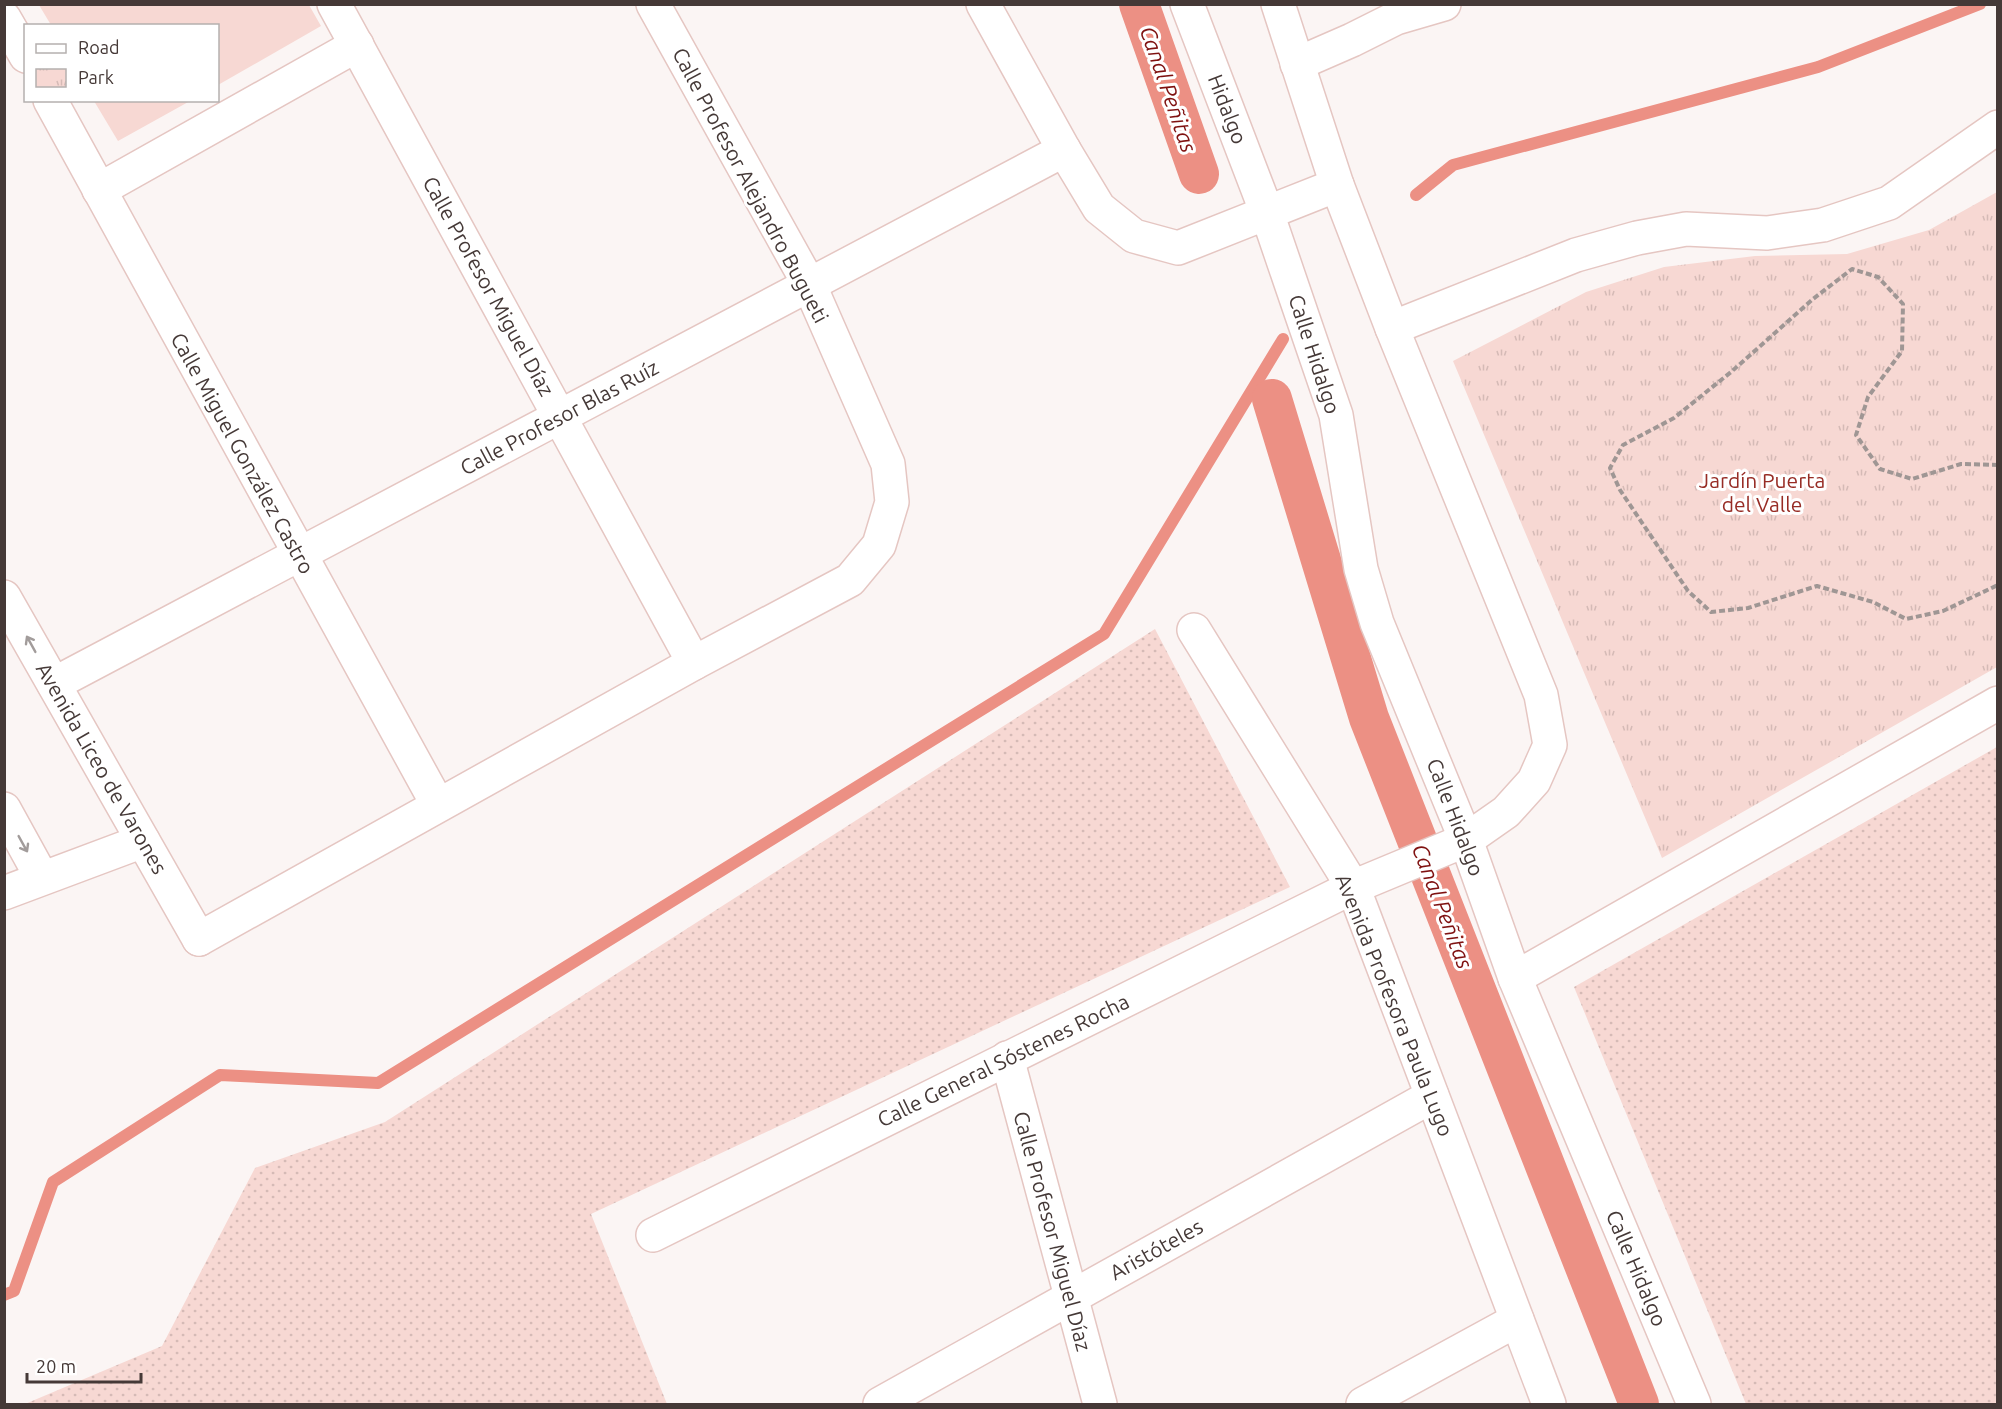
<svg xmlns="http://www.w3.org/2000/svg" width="2002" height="1409" viewBox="0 0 2002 1409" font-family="Ubuntu,sans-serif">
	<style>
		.grass { fill: url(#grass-dots) }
		.park { fill: url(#park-tufts) }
		.pitch { fill: #f7d8d3 }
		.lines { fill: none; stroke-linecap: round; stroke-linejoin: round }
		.stream { stroke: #ec9084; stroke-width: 12 }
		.canal { stroke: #ec9084; stroke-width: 40 }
		.minor-casing { stroke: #e5c6c2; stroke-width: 36 }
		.tertiary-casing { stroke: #e5c6c2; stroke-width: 36 }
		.path { stroke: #9f9694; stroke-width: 4; stroke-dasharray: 6 3; stroke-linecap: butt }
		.minor { stroke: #fff; stroke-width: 33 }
		.tertiary { stroke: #fff; stroke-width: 33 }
		.oneway { stroke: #a29c9b }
		.labels { text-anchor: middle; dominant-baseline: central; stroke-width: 6; stroke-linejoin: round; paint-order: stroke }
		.street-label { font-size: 21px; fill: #453937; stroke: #fff }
		.park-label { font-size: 21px; fill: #972c25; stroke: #fff }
		.water-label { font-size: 22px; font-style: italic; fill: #7f1110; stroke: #fff }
	</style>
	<defs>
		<pattern id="grass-dots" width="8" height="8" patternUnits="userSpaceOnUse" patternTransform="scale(1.5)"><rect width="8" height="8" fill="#f7d8d3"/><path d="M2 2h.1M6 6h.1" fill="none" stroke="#d5bab6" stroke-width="1.8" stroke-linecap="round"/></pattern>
		<pattern id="park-tufts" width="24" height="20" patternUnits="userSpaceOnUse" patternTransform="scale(1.5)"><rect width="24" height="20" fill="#f7d8d3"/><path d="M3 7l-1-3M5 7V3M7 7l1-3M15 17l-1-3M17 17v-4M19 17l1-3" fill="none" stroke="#d5bab6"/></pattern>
	</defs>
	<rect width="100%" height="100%" fill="#fbf5f4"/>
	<g class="grass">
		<path d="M1155,629L1290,887L591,1214L667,1404H25L162,1346L255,1168L385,1122Z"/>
		<path d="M1997,747V1404H1746L1574,987Z"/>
	</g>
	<path class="park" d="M1997,192V667L1662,858L1453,361L1586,292L1664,267L1755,256L1847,254L1929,230Z"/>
	<g class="pitch">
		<path d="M39,5H309L321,26L218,85V26L51,25Z"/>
		<path d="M94,101H190L118,141Z"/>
	</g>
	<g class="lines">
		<g class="stream">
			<path d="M1416,195L1453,165L1818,67L1980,4"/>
			<path d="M4,1295L14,1291L53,1182L220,1075L378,1083L1104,634L1283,339"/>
		</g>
		<g class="canal">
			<path d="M1139,4L1199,174"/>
			<path d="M1272,399L1369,718L1639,1404"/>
		</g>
		<g class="minor-casing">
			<g id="minor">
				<path d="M334,4L694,663"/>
				<path d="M983,4L1064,150L1099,208L1134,236L1178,248L1337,185"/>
				<path d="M1187,4L1267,213L1336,415L1361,569L1377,623L1466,840L1515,978L1694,1404"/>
				<path d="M4,18L26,56"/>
				<path d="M1297,64L1352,40L1396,18L1444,4"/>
				<path d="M50,100L438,805"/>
				<path d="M99,190L357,45"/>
				<path d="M1392,328L1576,255L1637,238L1686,229L1767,233L1823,225L1889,203L1998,127"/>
				<path d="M1194,630L1353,887L1549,1404"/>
				<path d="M54,684L1064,150"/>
				<path d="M4,893L143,841"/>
				<path d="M199,939L694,663L850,580L879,545L892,502L888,464L809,284L653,4"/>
				<path d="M1515,978L1998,703"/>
				<path d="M1007,1058L1100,1404"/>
				<path d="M653,1235L1353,887L1466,840L1506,812L1534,781L1550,745L1541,695L1392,328L1337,185L1278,4"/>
				<path d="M880,1404L1432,1096"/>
				<path d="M1363,1404L1517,1320"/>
			</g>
		</g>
		<g class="tertiary-casing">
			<g id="tertiary">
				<path d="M4,597L199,939"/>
				<path d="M4,809L42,878"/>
			</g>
		</g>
		<path class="path" d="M1998,465L1961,464L1912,479L1880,469L1856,435L1868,397L1902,351L1903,304L1878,277L1852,269L1813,299L1731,372L1674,418L1623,445L1610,468L1620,490L1688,591L1711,612L1748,608L1817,586L1873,602L1906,619L1943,611L1998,585"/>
		<use href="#minor" class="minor"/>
		<use href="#tertiary" class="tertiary"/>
	</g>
	<defs><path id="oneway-shaft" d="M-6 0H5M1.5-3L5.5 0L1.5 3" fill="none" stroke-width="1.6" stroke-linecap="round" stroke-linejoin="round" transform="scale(1.5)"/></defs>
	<g class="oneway">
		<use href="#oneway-shaft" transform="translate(31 644) rotate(-119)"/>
		<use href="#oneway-shaft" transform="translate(23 844) rotate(61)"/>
	</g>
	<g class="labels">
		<g class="street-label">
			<text transform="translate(1228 109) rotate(69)">Hidalgo</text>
			<text transform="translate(751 185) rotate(62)">Calle Profesor Alejandro Bugueti</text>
			<text transform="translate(489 286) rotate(61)">Calle Profesor Miguel Díaz</text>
			<text transform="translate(1315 354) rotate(72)">Calle Hidalgo</text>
			<text transform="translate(559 417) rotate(-28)">Calle Profesor Blas Ruíz</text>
			<text transform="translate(243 453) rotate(61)">Calle Miguel González Castro</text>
			<text transform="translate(102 768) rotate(60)">Avenida Liceo de Varones</text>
			<text transform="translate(1456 817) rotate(69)">Calle Hidalgo</text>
			<text transform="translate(1395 1005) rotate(68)">Avenida Profesora Paula Lugo</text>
			<text transform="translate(1003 1060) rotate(-26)">Calle General Sóstenes Rocha</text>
			<text transform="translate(1053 1231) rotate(75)">Calle Profesor Miguel Díaz</text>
			<text transform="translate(1156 1249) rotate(-29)">Aristóteles</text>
			<text transform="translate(1637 1268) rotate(67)">Calle Hidalgo</text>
		</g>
		<g class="park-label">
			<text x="1762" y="480">Jardín Puerta<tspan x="1762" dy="24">del Valle</tspan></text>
		</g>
		<g class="water-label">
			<text transform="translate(1169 89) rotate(71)">Canal Peñitas</text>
			<text transform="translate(1443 906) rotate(69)">Canal Peñitas</text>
		</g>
	</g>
	<rect width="2002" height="1409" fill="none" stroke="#453937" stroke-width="12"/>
	<rect x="24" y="24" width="195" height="78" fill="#ffffff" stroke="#b5b0af" stroke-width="1.5"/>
	<rect x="36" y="44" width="30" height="9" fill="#ffffff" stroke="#b5b0af" stroke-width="1.5"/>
	<text x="78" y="54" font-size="18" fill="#453937">Road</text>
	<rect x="36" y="69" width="30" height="18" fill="url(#park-tufts)" stroke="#b5b0af" stroke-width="1.5"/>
	<text x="78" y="84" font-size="18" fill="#453937">Park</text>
	<path d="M27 1373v9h114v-9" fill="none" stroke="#453937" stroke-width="3"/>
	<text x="36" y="1373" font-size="18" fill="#453937" stroke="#ffffff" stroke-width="4.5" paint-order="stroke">20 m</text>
</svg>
